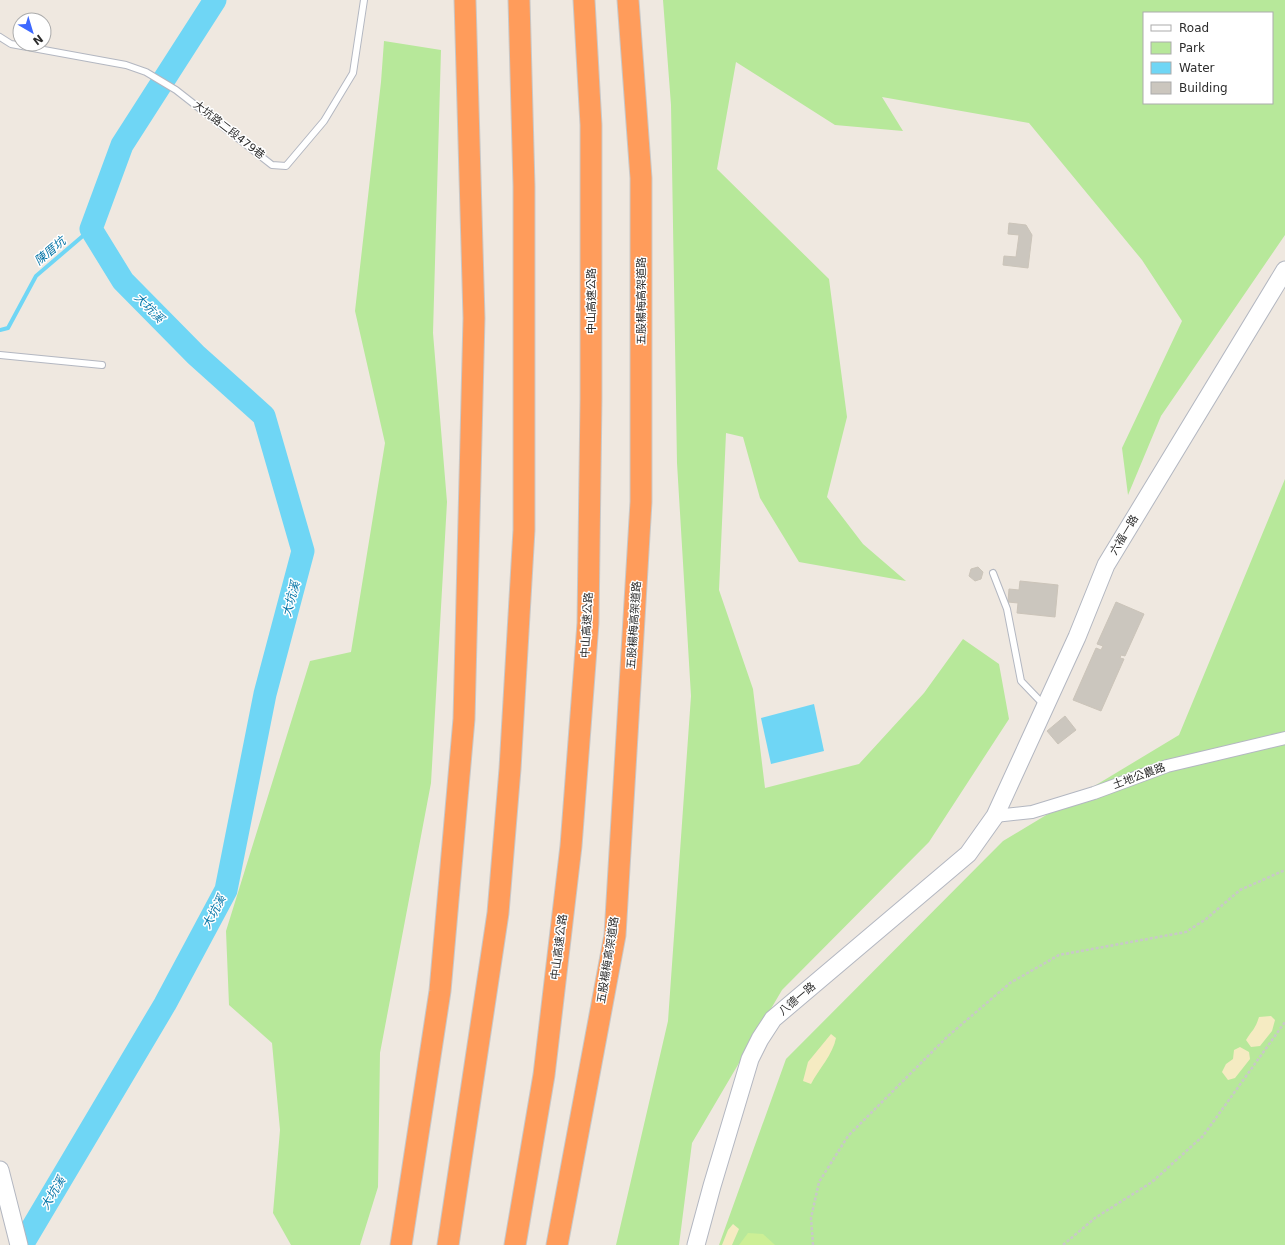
<svg xmlns="http://www.w3.org/2000/svg" width="1285" height="1245" viewBox="0 0 1285 1245" font-family="'DejaVu Sans','Noto Sans TC',sans-serif">
	<style>
		.green { fill: #b7e89a; fill-rule: evenodd }
		.sand { fill: #f5ebc2 }
		.pitch { fill: #ccef96 }
		.water { fill: #6fd6f5 }
		.lines { fill: none; stroke-linecap: round; stroke-linejoin: round }
		.stream { stroke: #6fd6f5; stroke-width: 4 }
		.river { stroke: #6fd6f5; stroke-width: 23 }
		.building { fill: #cbc6be; stroke: #cbc4b9 }
		.lane-casing { stroke: #b3b7c1; stroke-width: 8 }
		.street-casing { stroke: #b3b7c1; stroke-width: 14 }
		.secondary-casing { stroke: #b3b7c1; stroke-width: 19 }
		.highway-casing { stroke: #c8c8c8; stroke-width: 23 }
		.path { stroke: #c8c8c8; stroke-width: 2.5; stroke-dasharray: 3 2; stroke-linecap: butt }
		.lane { stroke: #fff; stroke-width: 6 }
		.street { stroke: #fff; stroke-width: 12 }
		.secondary { stroke: #fff; stroke-width: 17 }
		.highway { stroke: #ff9c5b; stroke-width: 21 }
		.labels { text-anchor: middle; dominant-baseline: central; stroke-width: 3; stroke-linejoin: round; paint-order: stroke }
		.street-label { font-size: 11px; fill: #2d2d2d; stroke: #fff }
		.water-label { font-size: 12px; font-style: italic; fill: #0776a8; stroke: #fff }
	</style>
	<rect width="100%" height="100%" fill="#efe8e0"/>
	<g class="green">
		<path d="M663,0H1285V235L1161,416L1128,495L1122,448L1182,321L1142,260L1029,123L882,97L903,131L835,125L736,62L717,169L829,279L847,417L827,497L863,544L906,581L799,562L760,498L743,437L726,433L719,590L753,689L765,788L859,764L924,693L963,639L999,664L1009,719L929,842L782,990L692,1143L679,1245H616L668,1021L691,696L677,463L671,105ZM1144,13H1272V103H1144Z"/>
		<path d="M384,41L441,50L433,333L447,502L431,783L380,1053L378,1187L360,1245H291L273,1213L280,1130L272,1043L229,1005L226,931L310,661L351,652L385,443L355,311L381,82Z"/>
		<path d="M1285,479V1245H719L786,1059L1003,841L1179,735Z"/>
	</g>
	<g class="sand">
		<path d="M1271,1016L1275,1020L1272,1031L1260,1046L1251,1047L1246,1040C1252,1030 1255,1030 1259,1017Z"/>
		<path d="M831,1034L836,1038C833,1054 819,1069 811,1084L803,1081L808,1062Z"/>
		<path d="M1240,1047L1249,1052L1250,1059L1235,1078L1228,1080L1222,1072L1226,1064L1233,1059L1234,1050Z"/>
		<path d="M733,1224L739,1229L732,1245H722L728,1230Z"/>
	</g>
	<path class="pitch" d="M748,1233L763,1234L775,1245H739Z"/>
	<path class="water" d="M814,704L824,751L771,764L761,718Z"/>
	<g class="lines">
		<path class="stream" d="M0,330L8,328L36,276L91,229"/>
		<path class="river" d="M22,1245L165,1004L226,890L265,694L303,551L264,416L196,355L123,281L91,229L122,145L215,0"/>
	</g>
	<g class="building">
		<path d="M1009,223L1026,225L1032,235L1028,268L1003,265L1004,256L1016,257L1019,235L1008,234Z"/>
		<path d="M978,567L983,572L981,579L975,581L969,576L971,569Z"/>
		<path d="M1020,581L1058,585L1055,617L1017,613L1018,603L1008,602L1009,589L1019,590Z"/>
		<path d="M1116,602L1144,614L1125,656L1121,655L1120,658L1124,659L1101,711L1073,700L1096,648L1101,650L1103,646L1097,644Z"/>
		<path d="M1065,716L1076,730L1058,744L1047,731Z"/>
	</g>
	<g class="lines">
		<g class="lane-casing">
			<g id="lane">
				<path d="M0,37L11,44L126,65L146,72L176,90L272,165L286,166L324,121L353,73L364,0"/>
				<path d="M0,355L102,365"/>
				<path d="M993,573L1007,609L1021,681L1044,705"/>
			</g>
		</g>
		<g class="street-casing">
			<path id="street" d="M995,816L1032,812L1094,793L1167,766L1285,738"/>
		</g>
		<g class="secondary-casing">
			<g id="secondary">
				<path d="M0,1170L19,1245"/>
				<path d="M696,1245L712,1186L750,1059L760,1039L773,1019L968,854L995,816L1077,637L1106,565L1285,270"/>
			</g>
		</g>
		<g class="highway-casing">
			<g id="highway">
				<path d="M401,1245L440,991L464,719L474,318L465,0"/>
				<path d="M448,1245L498,913L510,769L524,530V186L519,0"/>
				<path d="M515,1245L544,1075L571,846L588,623L591,399V125L584,0"/>
				<path d="M557,1245L615,935L641,502V178L628,0"/>
			</g>
		</g>
		<g class="path">
			<path d="M813,1245L811,1218L819,1182L848,1136L948,1036L1010,983L1059,955L1186,932L1206,919L1240,890L1285,870"/>
			<path d="M1063,1245L1095,1218L1152,1182L1203,1136L1285,1022"/>
		</g>
		<use href="#lane" class="lane"/>
		<use href="#street" class="street"/>
		<use href="#secondary" class="secondary"/>
		<use href="#highway" class="highway"/>
	</g>
	<g class="labels">
		<g class="street-label">
			<text transform="translate(229 130) rotate(38)">大坑路二段479巷</text>
			<text transform="translate(591 301) rotate(-90)">中山高速公路</text>
			<text transform="translate(641 301) rotate(-90)">五股楊梅高架道路</text>
			<text transform="translate(1124 535) rotate(-59)">六福一路</text>
			<text transform="translate(587 625) rotate(-87)">中山高速公路</text>
			<text transform="translate(634 625) rotate(-86)">五股楊梅高架道路</text>
			<text transform="translate(1139 776) rotate(-20)">土地公農路</text>
			<text transform="translate(559 947) rotate(-83)">中山高速公路</text>
			<text transform="translate(608 960) rotate(-81)">五股楊梅高架道路</text>
			<text transform="translate(797 999) rotate(-40)">八德一路</text>
		</g>
		<g class="water-label">
			<text transform="translate(50 251) rotate(-40)">陳厝坑</text>
			<text transform="translate(149 308) rotate(45)">大坑溪</text>
			<text transform="translate(291 599) rotate(-75)">大坑溪</text>
			<text transform="translate(214 912) rotate(-62)">大坑溪</text>
			<text transform="translate(53 1193) rotate(-59)">大坑溪</text>
		</g>
	</g>
	<rect x="1143" y="12" width="130" height="92" fill="#ffffff" stroke="#ababab"/>
	<rect x="1151" y="25" width="20" height="6" fill="#ffffff" stroke="#ababab"/>
	<text x="1179" y="32" font-size="12" fill="#2d2d2d">Road</text>
	<rect x="1151" y="42" width="20" height="12" fill="#b7e89a" stroke="#ababab"/>
	<text x="1179" y="52" font-size="12" fill="#2d2d2d">Park</text>
	<rect x="1151" y="62" width="20" height="12" fill="#6fd6f5" stroke="#ababab"/>
	<text x="1179" y="72" font-size="12" fill="#2d2d2d">Water</text>
	<rect x="1151" y="82" width="20" height="12" fill="#cbc6be" stroke="#ababab"/>
	<text x="1179" y="92" font-size="12" fill="#2d2d2d">Building</text>
	<g transform="translate(32 32) rotate(142)"><circle r="19" fill="#ffffff" stroke="#ababab"/>
	<path d="M0-3L7 15L0 10L-7 15Z" fill="#3d68ff"/>
	<text y="-6" font-size="11" font-weight="bold" text-anchor="middle" fill="#2d2d2d">N</text>
	</g>
</svg>
